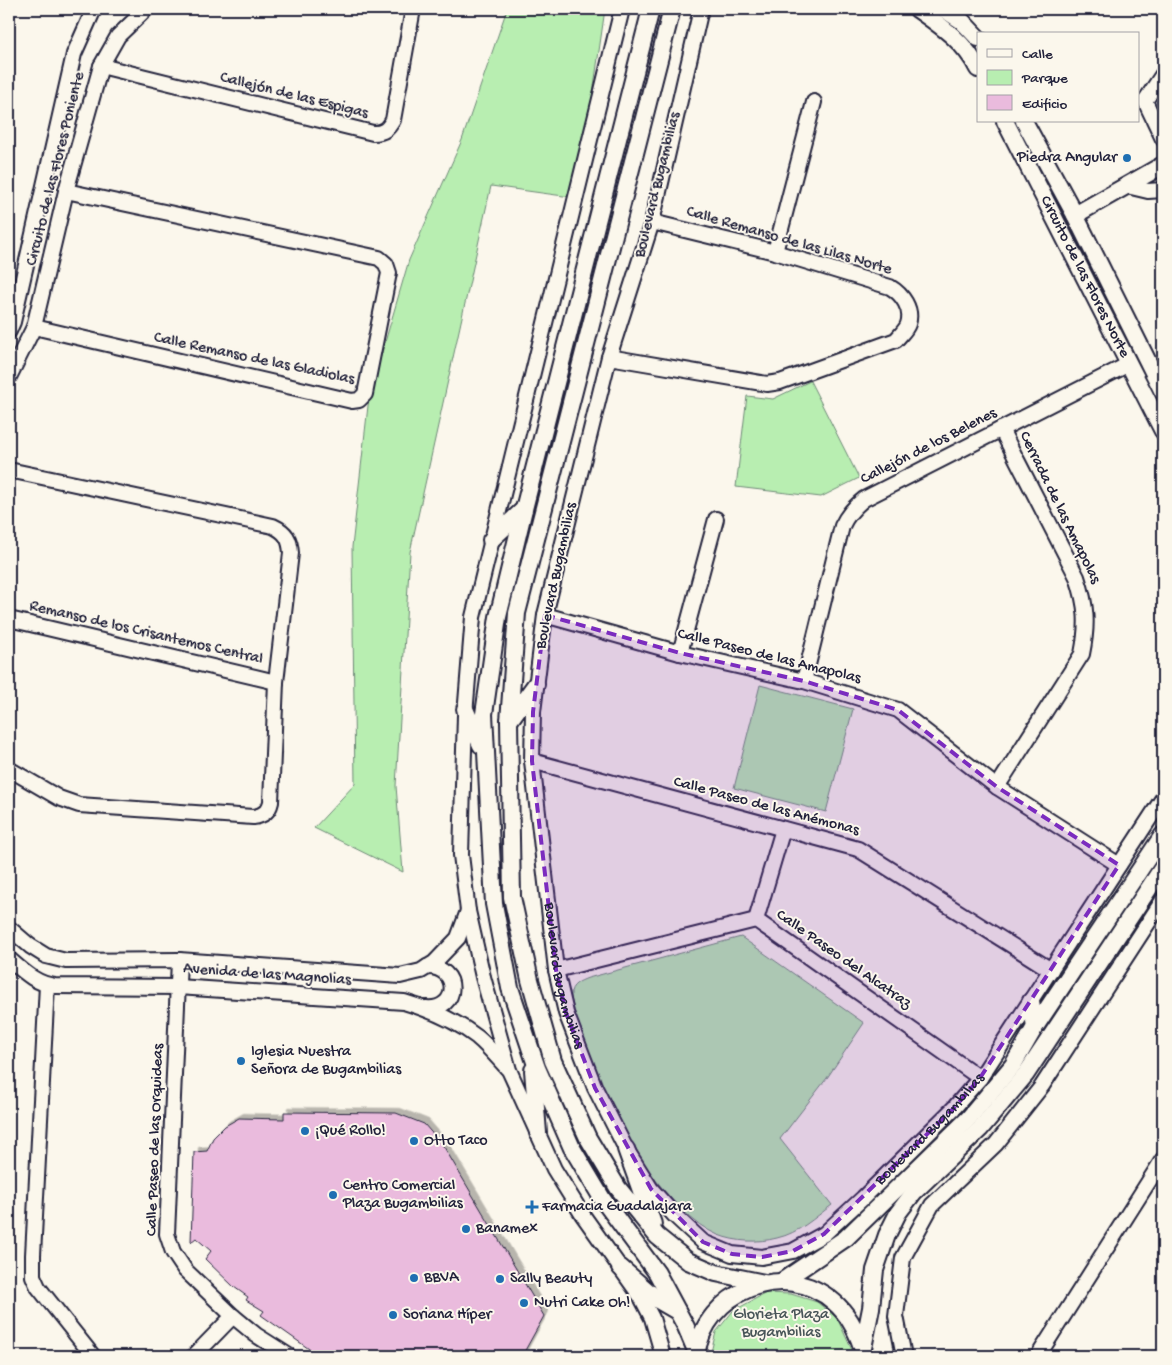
<svg xmlns="http://www.w3.org/2000/svg" width="1172" height="1365" viewBox="0 0 1172 1365" font-family="'Gochi Hand',sans-serif">
	<style>
		.green { fill: #b8eeb1; stroke: #6d8876 }
		.building { fill: #eabbdd; stroke: #22223b; filter: url(#shadow) }
		.lines { fill: none; stroke-linecap: round; stroke-linejoin: round }
		.minor-casing { stroke: #22223b; stroke-width: 18 }
		.tertiary-casing { stroke: #22223b; stroke-width: 20 }
		.minor { stroke: #fbf7ec; stroke-width: 14 }
		.tertiary { stroke: #fbf7ec; stroke-width: 16 }
		.marked { fill: #7b2cbf; fill-opacity: 0.2; stroke: #7b2cbf; stroke-width: 4; stroke-dasharray: 10 6; stroke-linejoin: round }
		.poi-dot { fill: #1f6fb2; stroke: #fbf7ec; stroke-width: 2 }
		.labels { text-anchor: middle; dominant-baseline: central; stroke-width: 4; stroke-linejoin: round; paint-order: stroke }
		.street-label { font-size: 16px; fill: #22223b; stroke: #fbf7ec }
		.poi-label { font-size: 16px; fill: #22223b; stroke: #fbf7ec; text-anchor: start }
		.park-label { font-size: 16px; fill: #485558; stroke: #fbf7ec }
	</style>
	<defs>
		<filter id="shadow"><feDropShadow dx="4.5" dy="-4.5" stdDeviation="0" flood-color="#0004"/></filter>
	</defs>
	<rect width="100%" height="100%" fill="#fbf7ec"/>
	<filter id="ink" filterUnits="userSpaceOnUse"><feTurbulence type="fractalNoise" baseFrequency=".02" numOctaves="2"/><feDisplacementMap in="SourceGraphic" scale="10" xChannelSelector="R" yChannelSelector="G"/><feConvolveMatrix kernelMatrix="1 2 1 2 8 2 1 2 1" color-interpolation-filters="sRGB"/></filter>
	<g filter="url(#ink)">
		<g class="green">
			<path d="M507,9H605L578,198L491,186L410,552L396,786L403,872L314,828L355,784L352,547L369,397L409,260L462,140Z"/>
			<path d="M810,381L859,478L821,497L736,487L747,396L773,399Z"/>
			<path d="M760,685L853,709L826,812L734,788Z"/>
			<path d="M741,937L864,1023L827,1078L780,1139L832,1205C814,1218 799,1233 777,1238C758,1243 736,1242 718,1235C668,1214 621,1132 601,1085C591,1061 582,1038 575,1014C574,1008 571,1001 571,995C570,985 580,981 588,978Z"/>
			<path d="M766,1293L791,1294L817,1302L837,1318L852,1350V1356H710L716,1332L733,1311Z"/>
		</g>
		<path class="building" d="M284,1112L396,1113L424,1124L444,1147L544,1316L522,1356H319L261,1315L264,1311L246,1300L248,1297L234,1287L205,1259L211,1251L196,1238L191,1242L194,1152L207,1151L213,1138L225,1126L239,1118L284,1119Z"/>
		<g class="lines">
			<g class="minor-casing">
				<g id="minor">
					<path d="M622,9L473,617L465,715L461,855L468,911L483,977L509,1070L554,1169L582,1214L641,1297L652,1318L663,1356"/>
					<path id="s1" d="M701,9L652,222L609,357L545,615L533,712L532,761L556,970L566,1013L595,1088L626,1149L651,1189L675,1216L703,1242L732,1254L762,1257L793,1251L824,1234L863,1198L954,1108L980,1078L1163,798"/>
					<path d="M101,66L373,133C384,133 388,129 393,120L413,9"/>
					<path d="M1145,101L1163,139"/>
					<path d="M1145,101L1163,74"/>
					<path d="M1127,186L1148,191L1163,190"/>
					<path d="M775,252L814,102"/>
					<path d="M34,327L352,401L359,400L365,394L389,273L386,264L379,258L66,191"/>
					<path d="M9,331L13,322L74,54L94,9"/>
					<path d="M609,357L767,384L780,382L896,340C900,335 906,330 908,324C913,309 902,294 890,287L775,252L652,222"/>
					<path d="M9,377L34,327L66,191L101,66L118,36L146,9"/>
					<path d="M9,470L273,526C286,532 290,539 291,553L276,682L271,802C269,811 263,816 253,817L79,805L59,798L9,769"/>
					<path d="M545,615L680,653L804,681L898,710L997,787L1119,865"/>
					<path d="M9,619L276,682"/>
					<path d="M680,653L716,519"/>
					<path d="M804,681L842,526C847,515 854,507 864,499L1129,364"/>
					<path d="M532,761L858,849L1051,970"/>
					<path d="M997,787L1082,654C1088,625 1087,606 1077,577L1001,429"/>
					<path d="M756,920L783,829"/>
					<path d="M9,928L30,946L46,956L66,961L179,960L400,976L421,971L434,963L458,938L468,911"/>
					<path d="M9,959C23,971 36,984 55,986L178,987L404,1002C431,1010 455,1020 477,1037C488,1046 498,1058 507,1068"/>
					<path d="M179,960L167,1234L173,1252L185,1270L233,1316L256,1335L289,1356"/>
					<path d="M556,970L756,920L980,1078"/>
					<path d="M47,985L33,1255V1276L38,1287L93,1356"/>
					<path d="M426,1008C460,1011 460,966 427,967"/>
					<path d="M194,1356L233,1316"/>
					<path d="M904,1356L896,1316L903,1258L932,1205L996,1144L1042,1086L1163,900"/>
					<path d="M1038,1356L1163,1159"/>
				</g>
			</g>
			<g class="tertiary-casing">
				<g id="tertiary">
					<path d="M651,9L524,509L498,617L484,714L494,904L510,988L537,1068L572,1148L603,1200L657,1273L686,1327L697,1353"/>
					<path d="M672,9L517,613L509,721L512,897L530,980L553,1061L588,1138L618,1188L657,1236L688,1261L716,1273L764,1283"/>
					<path d="M917,9C941,26 965,42 978,69"/>
					<path d="M944,9L962,21L978,38"/>
					<path id="s2" d="M1005,121L1163,431"/>
					<path d="M1024,121L1075,215L1163,392"/>
					<path d="M1075,215L1163,165"/>
					<path d="M491,540L524,509"/>
					<path d="M465,709L481,745"/>
					<path d="M509,721L536,684"/>
					<path d="M1031,1001L1035,1027"/>
					<path d="M533,1070L538,1133"/>
					<path d="M626,1149L653,1224"/>
					<path d="M620,1267L658,1300L677,1311"/>
					<path d="M781,1282L846,1238L968,1119L1013,1065L1035,1027L1163,835"/>
					<path d="M863,1348L871,1308L875,1270L887,1235L898,1213L914,1192L980,1129L1026,1074L1163,867"/>
					<path d="M696,1356C704,1292 784,1258 834,1302C848,1314 856,1329 862,1347"/>
				</g>
			</g>
			<use href="#minor" class="minor"/>
			<use href="#tertiary" class="tertiary"/>
		</g>
	</g>
	<path class="marked" d="M545,615L680,653L804,681L898,710L997,787L1119,865L980,1078L954,1108L824,1234L793,1251L762,1257L732,1254L703,1242L651,1189L595,1088L566,1013L556,970L532,761L533,712Z"/>
	<g class="poi-dot">
		<circle cx="1127" cy="158" r="5"/>
		<circle cx="241" cy="1061" r="5"/>
		<circle cx="305" cy="1131" r="5"/>
		<circle cx="414" cy="1141" r="5"/>
		<circle cx="333" cy="1195" r="5"/>
		<path d="M529.5 1199.5h5v5h5v5h-5v5h-5v-5h-5v-5h5z"/>
		<circle cx="466" cy="1229" r="5"/>
		<circle cx="414" cy="1278" r="5"/>
		<circle cx="500" cy="1279" r="5"/>
		<circle cx="524" cy="1303" r="5"/>
		<circle cx="393" cy="1315" r="5"/>
	</g>
	<g class="labels">
		<g class="street-label">
			<text transform="translate(294 96) rotate(14)">Callejón de las Espigas</text>
			<text transform="translate(56 169) rotate(-76)">Circuito de las Flores Poniente</text>
			<text transform="translate(658 185) rotate(-76)">Boulevard Bugambilias</text>
			<text transform="translate(789 241) rotate(16)">Calle Remanso de las Lilas Norte</text>
			<text stroke="none"><textPath href="#s2" startOffset="175">Circuito de las Flores Norte</textPath></text>
			<text transform="translate(254 359) rotate(12)">Calle Remanso de las Gladiolas</text>
			<text transform="translate(929 447) rotate(-27)">Callejón de los Belenes</text>
			<text transform="translate(1059 508) rotate(64)">Cerrada de las Amapolas</text>
			<text transform="translate(557 576) rotate(-78)">Boulevard Bugambilias</text>
			<text transform="translate(146 633) rotate(13)">Remanso de los Crisantemos Central</text>
			<text transform="translate(769 657) rotate(14)">Calle Paseo de las Amapolas</text>
			<text transform="translate(766 807) rotate(15)">Calle Paseo de las Anémonas</text>
			<text transform="translate(843 960) rotate(35)">Calle Paseo del Alcatraz</text>
			<text transform="translate(267 975) rotate(4)">Avenida de las Magnolias</text>
			<text stroke="none"><textPath href="#s1" startOffset="990">Boulevard Bugambilias</textPath></text>
			<text stroke="none"><textPath href="#s1" startOffset="1575">Boulevard Bugambilias</textPath></text>
			<text transform="translate(156 1140) rotate(-88)">Calle Paseo de las Orquideas</text>
		</g>
		<g class="poi-label">
			<text x="1117" y="158" text-anchor="end">Piedra Angular</text>
			<text x="251" y="1052">Iglesia Nuestra<tspan x="251" dy="18">Señora de Bugambilias</tspan></text>
			<text x="315" y="1131">¡Qué Rollo!</text>
			<text x="424" y="1141">Otto Taco</text>
			<text x="343" y="1186">Centro Comercial<tspan x="343" dy="18">Plaza Bugambilias</tspan></text>
			<text x="542" y="1207">Farmacia Guadalajara</text>
			<text x="476" y="1229">Banamex</text>
			<text x="424" y="1278">BBVA</text>
			<text x="510" y="1279">Sally Beauty</text>
			<text x="534" y="1303">Nutri Cake Oh!</text>
			<text x="403" y="1315">Soriana Híper</text>
		</g>
		<g class="park-label">
			<text x="781" y="1315">Glorieta Plaza<tspan x="781" dy="18">Bugambilias</tspan></text>
		</g>
	</g>
	<rect width="1172" height="1365" fill="none" stroke="#fbf7ec" stroke-width="30"/>
	<rect x="15" y="15" width="1142" height="1335" fill="none" stroke="#22223b" stroke-width="2" filter="url(#ink)"/>
	<rect x="977" y="32" width="162" height="90" fill="#fbf7ec" stroke="#a4a2a5"/>
	<rect x="987" y="49" width="25" height="8" fill="#fbf7ec" stroke="#a4a2a5"/>
	<text x="1022" y="58" font-size="15" fill="#22223b">Calle</text>
	<rect x="987" y="70" width="25" height="15" fill="#b8eeb1" stroke="#a4a2a5"/>
	<text x="1022" y="82" font-size="15" fill="#22223b">Parque</text>
	<rect x="987" y="95" width="25" height="15" fill="#eabbdd" stroke="#a4a2a5"/>
	<text x="1022" y="108" font-size="15" fill="#22223b">Edificio</text>
</svg>
